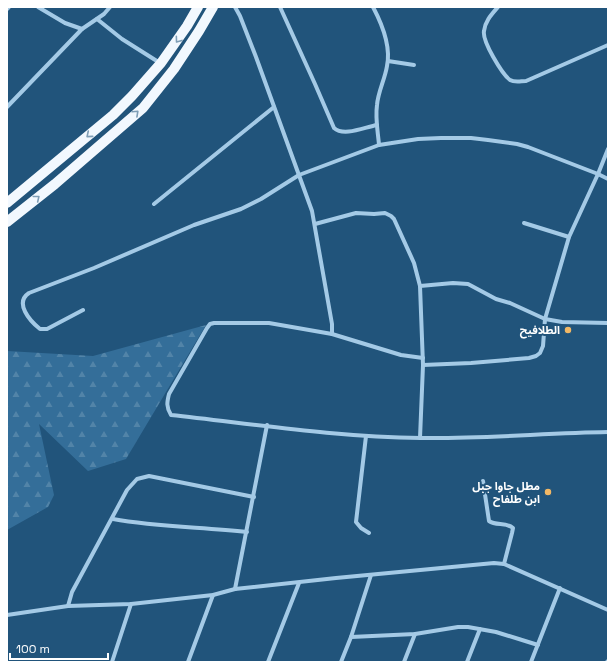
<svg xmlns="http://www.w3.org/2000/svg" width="615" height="669" viewBox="0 0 615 669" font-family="'Space Grotesk','Noto Sans Arabic',sans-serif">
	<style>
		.forest { fill: url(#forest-firs) }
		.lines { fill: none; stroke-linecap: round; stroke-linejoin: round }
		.minor { stroke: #a4cae6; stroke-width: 4 }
		.trunk { stroke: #f2f8fe; stroke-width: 10 }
		.oneway { stroke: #7f9eb6 }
		.poi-dot { fill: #f2b865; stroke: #21547b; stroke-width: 1.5 }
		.labels { text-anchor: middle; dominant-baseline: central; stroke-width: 4; stroke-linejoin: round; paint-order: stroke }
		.poi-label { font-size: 11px; font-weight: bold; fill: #fff; stroke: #21547b; text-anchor: end }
	</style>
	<defs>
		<pattern id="forest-firs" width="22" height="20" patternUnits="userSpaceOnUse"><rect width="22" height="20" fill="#346e99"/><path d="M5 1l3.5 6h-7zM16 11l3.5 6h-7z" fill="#5284a8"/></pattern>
	</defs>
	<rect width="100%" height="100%" fill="#21547b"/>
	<path class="forest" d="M206,325L126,459L88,471L39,424L54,495L48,507L7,530V351L93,356Z"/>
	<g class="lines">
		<g class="minor">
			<path d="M38,7L65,23L82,29"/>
			<path d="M235,7L240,16L256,57L312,211L332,324V334"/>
			<path d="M280,7L315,84L334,128C344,137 365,127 377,125"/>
			<path d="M373,7C382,24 391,47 387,66C385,79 378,92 377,105C375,119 378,132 379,145"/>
			<path d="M498,7C492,14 485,21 484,31C482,41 502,74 510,80C515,83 521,81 526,81L608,45"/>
			<path d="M7,9L9,7"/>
			<path d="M97,19L122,39L160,63"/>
			<path d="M388,61L414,65"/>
			<path d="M7,107L82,29L104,14L110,7"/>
			<path d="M154,204L274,107"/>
			<path d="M524,223L569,237"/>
			<path d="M315,224L356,213L374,214L385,213L391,216L394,219L414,263L420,286L423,365L420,438"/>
			<path d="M420,286L453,283L468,284L496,299L510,303L545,319L562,322L608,323"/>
			<path d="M83,310L47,329H40C30,321 14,303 29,293L94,268L194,225L241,209L261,199L299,175L379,145L418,139L441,138H471L488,140L517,144L528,147L598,174L608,179"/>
			<path d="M423,358L401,355L332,334L269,323H214L210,324L207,328L169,394C167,402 166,407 171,415C254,424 337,437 421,438C483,439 546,433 608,432"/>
			<path d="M423,365L471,363L529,358L536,356L540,353L543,346L545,319L569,237L598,174L608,149"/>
			<path d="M366,436L356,522L361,528L369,533"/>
			<path d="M483,481L489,521C496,526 506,522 513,528L512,533L504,564"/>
			<path d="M113,519C157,527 202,527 247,532"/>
			<path d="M235,589L267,425"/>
			<path d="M68,606L72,592L127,490L137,479L149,476L254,497"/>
			<path d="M7,615L68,606L131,604L213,595L235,589L336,578L494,563L504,564L608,610"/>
			<path d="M351,637L415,634L458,627H468L496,632L538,645"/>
			<path d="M112,662L131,604"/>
			<path d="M188,662L213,595"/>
			<path d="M268,662L299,583"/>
			<path d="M341,662L351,637L371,575"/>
			<path d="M404,662L415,634"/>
			<path d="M467,662L480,629"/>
			<path d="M531,662L560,588"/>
			<path d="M607,662L608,661"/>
		</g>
		<g class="trunk">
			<path d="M7,203L113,115L132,96L161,63L187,26L198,7"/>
			<path d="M7,222L55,184L143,108L174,69L199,31L213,7"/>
		</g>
	</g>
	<defs><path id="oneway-chevron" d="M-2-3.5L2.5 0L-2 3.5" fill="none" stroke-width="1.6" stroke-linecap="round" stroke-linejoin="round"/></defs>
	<g class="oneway">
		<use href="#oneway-chevron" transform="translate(178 40) rotate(126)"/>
		<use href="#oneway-chevron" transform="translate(136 113) rotate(-43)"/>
		<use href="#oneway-chevron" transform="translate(89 135) rotate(140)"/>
		<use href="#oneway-chevron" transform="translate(37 198) rotate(-39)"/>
	</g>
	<g class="poi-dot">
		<circle cx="568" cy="330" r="4"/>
		<circle cx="548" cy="492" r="4"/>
	</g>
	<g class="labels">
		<g class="poi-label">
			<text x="560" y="330">الطلافيح</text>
			<text x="540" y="486">مطل جاوا جبل<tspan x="540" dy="13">ابن طلفاح</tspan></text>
		</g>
	</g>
	<rect width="615" height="669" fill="none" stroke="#ffffff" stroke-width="16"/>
	<path d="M10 653v6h98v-6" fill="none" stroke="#ffffff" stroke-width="2"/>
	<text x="16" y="653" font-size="12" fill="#ffffff" stroke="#21547b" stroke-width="3" paint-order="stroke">100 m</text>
</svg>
